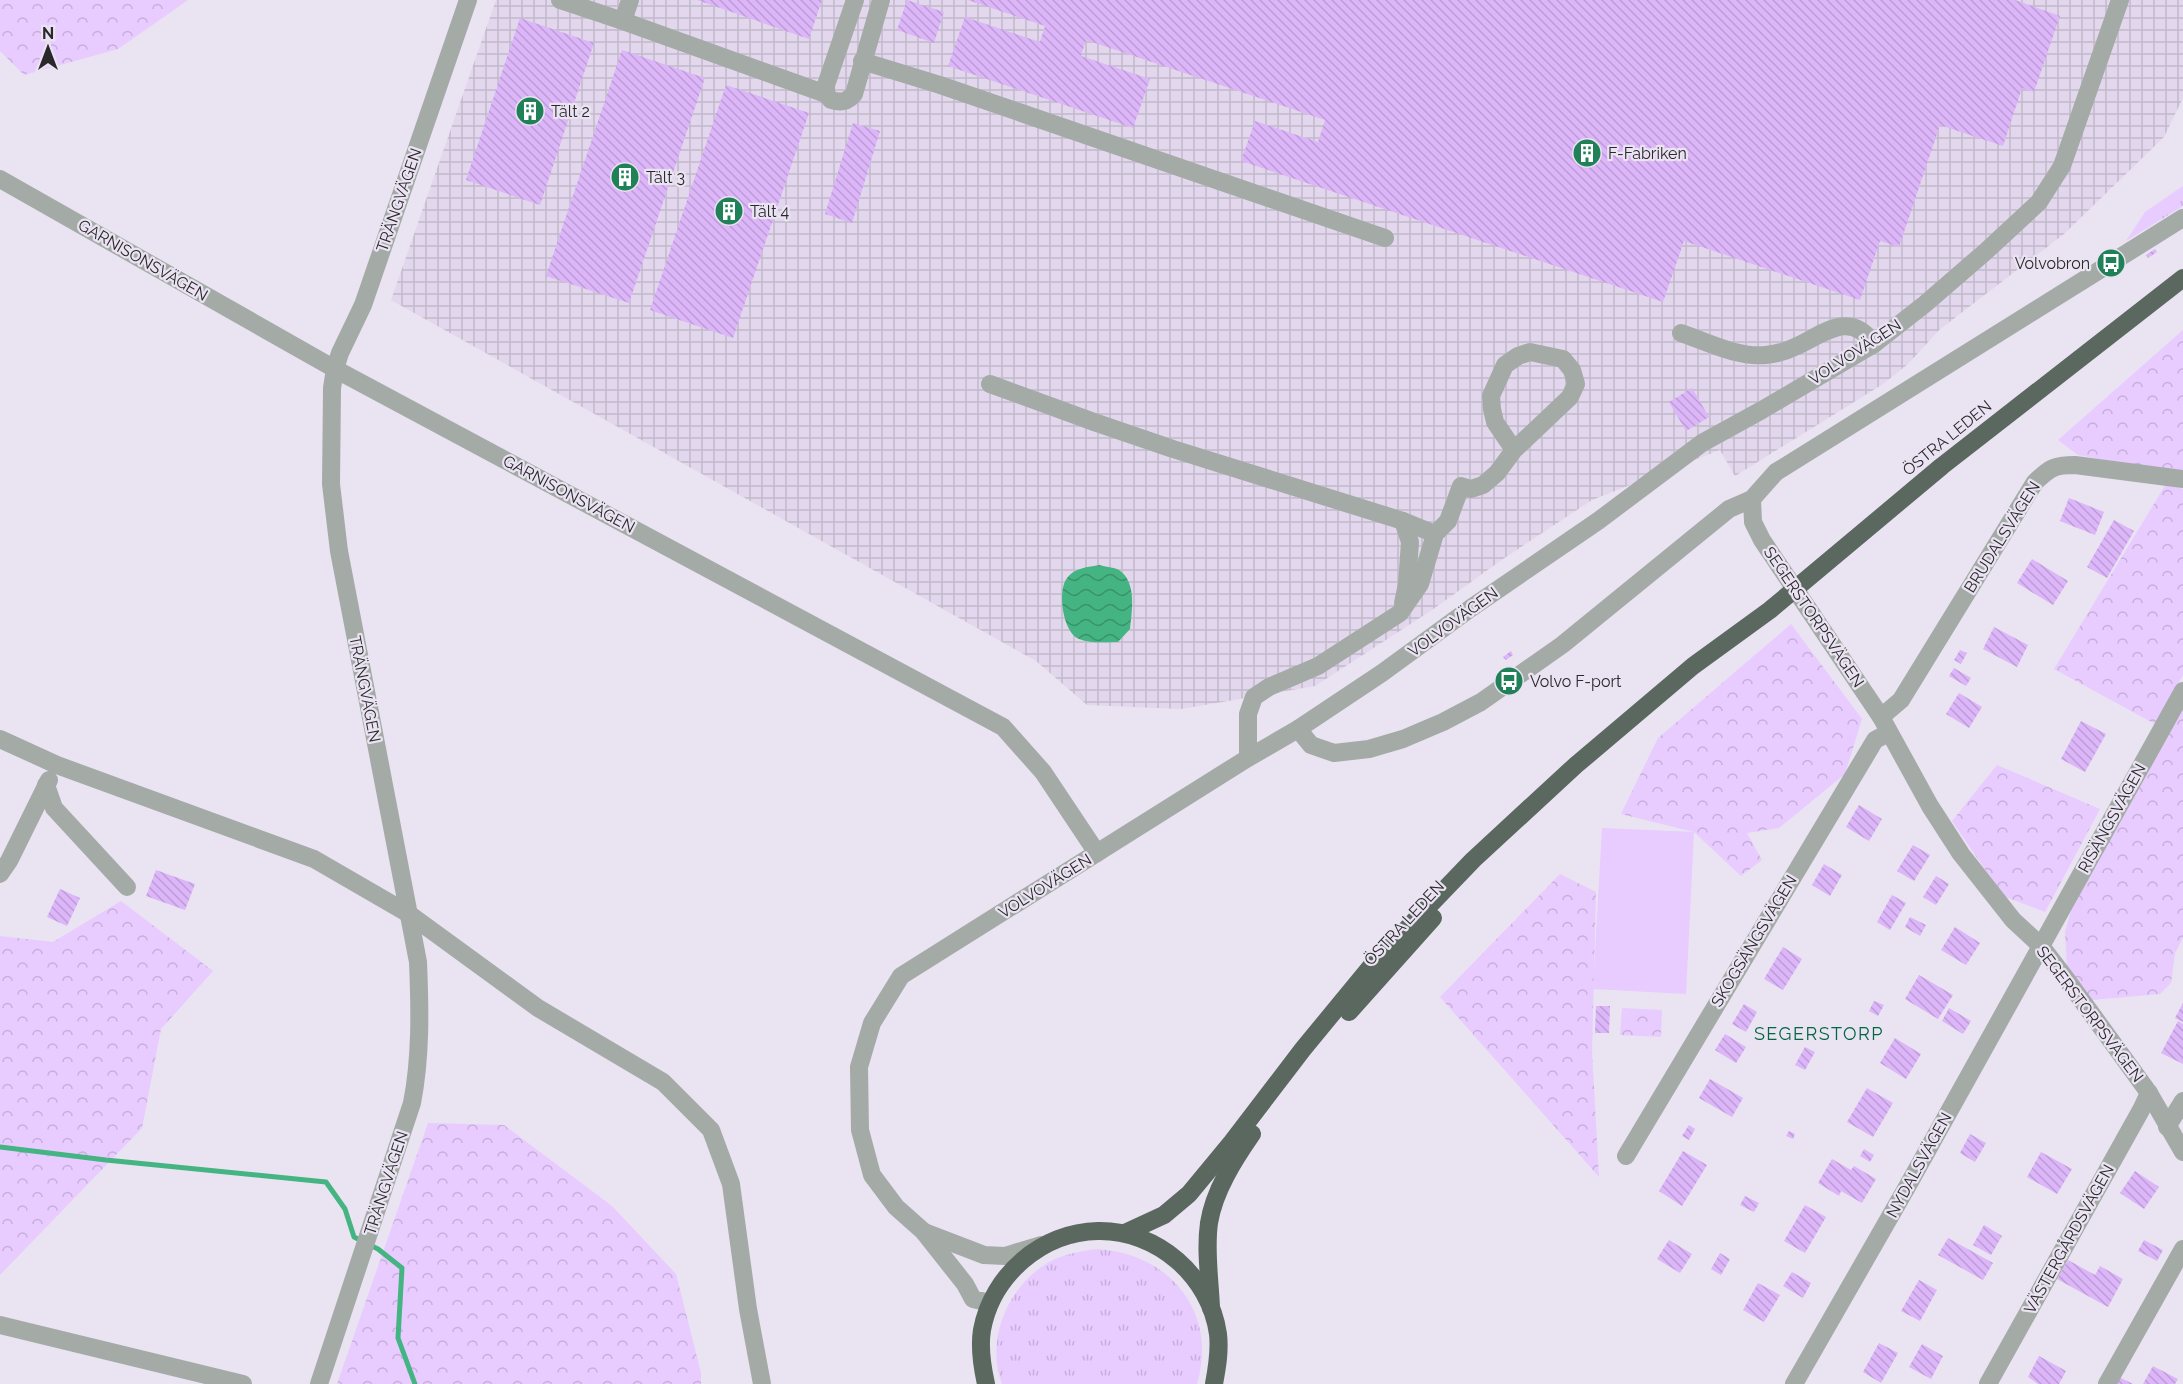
<svg xmlns="http://www.w3.org/2000/svg" width="2183" height="1384" viewBox="0 0 2183 1384" font-family="Raleway,sans-serif">
	<style>
		.industrial { fill: url(#industrial-grid) }
		.grass { fill: url(#grass-tufts) }
		.forest { fill: url(#forest-crowns) }
		.garden { fill: #e8cbff }
		.water { fill: url(#water-waves) }
		.lines { fill: none; stroke-linecap: round; stroke-linejoin: round }
		.stream { stroke: #44b482; stroke-width: 5 }
		.building { fill: url(#building-back-hatch) }
		.minor { stroke: #a4aba7; stroke-width: 18 }
		.highway { stroke: #5a6860; stroke-width: 18 }
		.labels { text-anchor: middle; dominant-baseline: central; stroke-width: 4.5; stroke-linejoin: round; paint-order: stroke }
		.poi-label { font-size: 16px; fill: #2b282d; stroke: #eae3f1; text-anchor: start }
		.street-label { font-size: 16px; fill: #2b282d; stroke: #eae3f1 }
		.neighbourhood-label { font-size: 18px; letter-spacing: 1.5px; fill: #026642; stroke: #eae3f1 }
	</style>
	<defs>
		<pattern id="industrial-grid" width="8" height="8" patternUnits="userSpaceOnUse" patternTransform="scale(1.5)"><rect width="8" height="8" fill="#e2d7ec"/><path d="M0 4h8M4 0v8" fill="none" stroke="#c2b9cb"/></pattern>
		<pattern id="grass-tufts" width="24" height="20" patternUnits="userSpaceOnUse" patternTransform="scale(1.5)"><rect width="24" height="20" fill="#e8cbff"/><path d="M3 7l-1-3M5 7V3M7 7l1-3M15 17l-1-3M17 17v-4M19 17l1-3" fill="none" stroke="#c7aedb"/></pattern>
		<pattern id="forest-crowns" width="20" height="18" patternUnits="userSpaceOnUse" patternTransform="scale(1.5)"><rect width="20" height="18" fill="#e8cbff"/><path d="M2 6a3 3 0 1 1 6 0M12 15a3 3 0 1 1 6 0" fill="none" stroke="#c7aedb"/></pattern>
		<pattern id="water-waves" width="16" height="10" patternUnits="userSpaceOnUse" patternTransform="scale(1.5)"><rect width="16" height="10" fill="#44b482"/><path d="M0 5q4-4 8 0t8 0" fill="none" stroke="#39926b"/></pattern>
		<pattern id="building-back-hatch" width="6" height="6" patternUnits="userSpaceOnUse" patternTransform="scale(1.5)"><rect width="6" height="6" fill="#dcb6f9"/><path d="M-1 5l2 2M0 0l6 6M5-1l2 2" fill="none" stroke="#bd9cd6"/></pattern>
	</defs>
	<rect width="100%" height="100%" fill="#eae3f1"/>
	<path class="industrial" d="M496,0H2183V98L2164,137L2064,234L1939,330L1908,364L1883,384L1735,476L1720,450L1592,500L1503,559L1432,610L1315,686L1181,709L1087,705L1036,661L391,300Z"/>
	<g class="grass">
		<path d="M2183,186V206L2126,241L2145,212Z"/>
		<path d="M1098,1249C1170,1254 1218,1312 1197,1384H1002C985,1339 1008,1286 1049,1262C1064,1254 1081,1251 1098,1249Z"/>
	</g>
	<g class="forest">
		<path d="M0,0H188L118,49L24,75L0,51Z"/>
		<path d="M2183,330V475L2078,455L2058,440Z"/>
		<path d="M2166,484L2183,489V675L2155,724L2054,669Z"/>
		<path d="M1791,624L1862,719L1845,774L1779,828L1747,833L1762,860L1741,876L1694,832L1621,814L1658,738Z"/>
		<path d="M2183,710V938L2175,953L2171,983L2160,994L2092,1000L2067,966L2065,932L2075,897Z"/>
		<path d="M1997,765L2100,809L2045,912L2003,896L1952,821Z"/>
		<path d="M1560,874L1596,892L1592,1051L1599,1177L1440,997Z"/>
		<path d="M121,901L213,971L161,1029L142,1128L0,1275V936L53,942Z"/>
		<path d="M1622,1008L1662,1010L1661,1037L1620,1035Z"/>
		<path d="M428,1123L504,1125L612,1206L676,1274L701,1373V1384H337Z"/>
	</g>
	<path class="garden" d="M1602,828L1694,832L1686,994L1593,989Z"/>
	<path class="water" d="M1100,565C1105,567 1114,567 1119,570C1137,582 1132,611 1130,629L1118,642C1106,642 1089,644 1077,638C1063,630 1057,591 1067,578C1074,568 1088,567 1100,565Z"/>
	<g class="lines">
		<path class="stream" d="M0,1147L106,1160L326,1182L345,1209L354,1237L378,1249L402,1268L398,1338L415,1384"/>
	</g>
	<g class="building">
		<path d="M697,0H822L809,39Z"/>
		<path d="M907,0L944,12L934,43L897,30Z"/>
		<path d="M968,0H2015L2060,16L2034,92L2022,88L2003,146L1940,125L1899,247L1880,241L1860,300L1684,241L1663,302L1241,161L1255,121L1318,142L1325,120L1086,40L1081,56L1150,79L1133,128L948,66L965,17L1040,42L1045,26Z"/>
		<path d="M520,18L594,43L540,205L466,180Z"/>
		<path d="M622,50L705,78L629,303L546,276Z"/>
		<path d="M726,85L809,113L733,338L650,310Z"/>
		<path d="M853,123L880,131L852,223L825,214Z"/>
		<path d="M2155,249L2157,252L2148,258L2146,255Z"/>
		<path d="M1692,388L1709,417L1686,431L1669,402Z"/>
		<path d="M2069,498L2104,512L2095,535L2060,521Z"/>
		<path d="M2114,520L2134,531L2107,578L2087,567Z"/>
		<path d="M2032,559L2068,581L2053,605L2017,583Z"/>
		<path d="M1994,627L2028,645L2017,667L1983,649Z"/>
		<path d="M1960,650L1967,653L1961,664L1954,660Z"/>
		<path d="M1511,651L1513,655L1506,660L1503,657Z"/>
		<path d="M1954,668L1971,678L1966,686L1949,676Z"/>
		<path d="M1959,693L1982,707L1969,728L1946,714Z"/>
		<path d="M2081,721L2106,734L2085,772L2061,759Z"/>
		<path d="M1859,805L1882,819L1869,841L1846,827Z"/>
		<path d="M1913,845L1930,855L1914,881L1897,871Z"/>
		<path d="M1824,864L1842,875L1830,896L1812,885Z"/>
		<path d="M156,870L195,884L185,910L146,896Z"/>
		<path d="M1936,876L1949,884L1936,905L1923,897Z"/>
		<path d="M60,889L80,898L67,926L47,917Z"/>
		<path d="M1892,895L1906,903L1890,930L1877,922Z"/>
		<path d="M1910,917L1926,925L1920,936L1905,927Z"/>
		<path d="M1955,927L1980,943L1966,965L1941,950Z"/>
		<path d="M1783,947L1802,959L1783,990L1764,979Z"/>
		<path d="M1919,975L1953,995L1938,1019L1905,999Z"/>
		<path d="M1874,1001L1884,1005L1878,1016L1869,1011Z"/>
		<path d="M2183,1003V1022L2175,1018Z"/>
		<path d="M1744,1004L1757,1012L1746,1032L1732,1024Z"/>
		<path d="M1596,1006H1610L1609,1033H1595Z"/>
		<path d="M1949,1008L1971,1021L1963,1034L1942,1021Z"/>
		<path d="M2178,1021L2183,1024V1064L2161,1053Z"/>
		<path d="M1725,1034L1746,1047L1736,1063L1715,1050Z"/>
		<path d="M1895,1038L1921,1054L1906,1079L1880,1063Z"/>
		<path d="M1805,1047L1815,1052L1805,1070L1795,1065Z"/>
		<path d="M1710,1079L1743,1098L1732,1117L1699,1098Z"/>
		<path d="M1867,1088L1893,1103L1873,1137L1847,1122Z"/>
		<path d="M1689,1125L1695,1129L1689,1140L1682,1136Z"/>
		<path d="M1789,1131L1795,1134L1793,1139L1786,1136Z"/>
		<path d="M1970,1134L1986,1143L1975,1162L1960,1153Z"/>
		<path d="M1864,1149L1874,1155L1870,1162L1860,1156Z"/>
		<path d="M1683,1151L1707,1165L1682,1206L1659,1191Z"/>
		<path d="M2041,1152L2072,1169L2057,1194L2027,1177Z"/>
		<path d="M1832,1159L1851,1170L1854,1166L1876,1179L1862,1203L1841,1191L1839,1196L1818,1183Z"/>
		<path d="M2135,1171L2159,1187L2144,1209L2120,1193Z"/>
		<path d="M1745,1196L1759,1203L1754,1212L1740,1205Z"/>
		<path d="M1805,1205L1826,1217L1805,1253L1784,1241Z"/>
		<path d="M1984,1225L2002,1236L1991,1255L1973,1245Z"/>
		<path d="M1948,1238L1993,1263L1983,1280L1938,1255Z"/>
		<path d="M1669,1240L1692,1254L1680,1273L1657,1259Z"/>
		<path d="M2144,1240L2163,1250L2157,1261L2138,1251Z"/>
		<path d="M1720,1253L1730,1259L1721,1275L1711,1269Z"/>
		<path d="M2068,1260L2095,1275L2100,1266L2123,1279L2108,1307L2057,1279Z"/>
		<path d="M1792,1272L1811,1283L1803,1298L1783,1286Z"/>
		<path d="M1919,1280L1937,1290L1920,1321L1901,1311Z"/>
		<path d="M1758,1283L1780,1295L1764,1322L1743,1310Z"/>
		<path d="M1879,1343L1898,1353L1881,1383L1863,1372Z"/>
		<path d="M1922,1344L1943,1356L1931,1379L1909,1367Z"/>
		<path d="M2039,1356L2066,1371L2059,1384H2038L2028,1377Z"/>
		<path d="M2153,1366L2178,1379L2175,1384H2143Z"/>
		<path d="M2119,1377L2133,1384H2115Z"/>
	</g>
	<g class="lines">
		<g class="minor">
			<path d="M560,0L623,21"/>
			<path d="M630,0L623,21L826,94"/>
			<path d="M855,0L826,85V94L831,100C841,103 847,102 854,94L881,0"/>
			<path d="M862,61L940,85L1385,238"/>
			<path d="M0,179L335,369L1003,727L1043,772L1097,853"/>
			<path d="M2183,218L1776,472L1752,499L1753,522L1762,540L1881,717L1930,806L1961,854L2013,920L2041,946L2067,980L2149,1093L2183,1152"/>
			<path d="M1681,333C1707,342 1738,358 1766,355C1776,354 1787,351 1797,346C1825,333 1850,310 1874,344"/>
			<path d="M990,384L1094,422L1173,449L1403,521L1435,534"/>
			<path d="M1403,603L1407,584L1410,542L1403,521"/>
			<path d="M1881,717L1901,700L2035,482C2050,468 2054,465 2075,465L2183,479"/>
			<path d="M1298,729L1311,745L1334,753L1369,749L1403,739L1443,722L1481,702L1562,645L1729,509L1752,499"/>
			<path d="M0,739L57,765L314,859L409,914L538,1008L663,1082L711,1130L731,1184L748,1309L762,1384"/>
			<path d="M1248,758V714L1254,697L1269,687L1318,666L1400,613L1420,584L1435,534L1448,521L1461,486L1471,489L1483,485L1497,473L1514,450L1570,397L1576,384L1572,370L1563,359L1530,352L1518,356L1505,365L1491,396L1492,409L1495,422L1514,450"/>
			<path d="M46,785L54,808L127,887"/>
			<path d="M0,874L9,861L49,780"/>
			<path d="M2167,1127L2183,1101"/>
			<path d="M1626,1156L1875,740L1888,733"/>
			<path d="M924,1232L984,1255L1005,1256L1041,1245"/>
			<path d="M990,1303L973,1299L965,1284L923,1231L896,1207L872,1175L860,1130L859,1067L872,1023L901,976L1248,758L1298,729L1382,673L1471,608L1598,521L1702,443L1762,410L1874,344L1925,304L1984,253L2039,202L2062,166L2120,0"/>
			<path d="M0,1325L243,1384"/>
			<path d="M319,1384L412,1103C421,1057 420,1009 418,962L339,551L331,484L332,388L335,369L340,353L363,305L468,0"/>
			<path d="M1794,1384L1907,1187L2183,691"/>
			<path d="M1988,1384L2141,1110L2149,1093"/>
			<path d="M2107,1384L2183,1249"/>
		</g>
		<g class="highway">
			<path d="M1349,1012L1433,918"/>
			<path d="M1125,1233L1164,1215L1189,1194L1232,1142L1303,1049L1373,964L1473,860L1576,765L1693,666L1770,610L1942,466L2183,278"/>
			<path d="M1211,1308C1210,1280 1205,1251 1209,1223C1214,1191 1234,1160 1252,1134"/>
			<path d="M986,1384C982,1366 979,1348 982,1330C992,1275 1042,1232 1098,1231C1157,1230 1210,1276 1218,1334C1220,1351 1217,1368 1214,1384"/>
		</g>
	</g>
	<defs>
		<g id="building-disc" transform="scale(1.5)"><circle r="9.5" fill="#208158" stroke="#eae3f1"/><path d="M-4-6H4V6H1V3H-1V6H-4ZM-2.5-4.3h1.7v1.8h-1.7ZM.8-4.3h1.7v1.8H.8ZM-2.5-1h1.7V.8h-1.7ZM.8-1h1.7V.8H.8Z" fill="#fff"/></g>
		<g id="bus-disc" transform="scale(1.5)"><circle r="9.5" fill="#208158" stroke="#eae3f1"/><path d="M-5-6H5V4H4V6H2V4H-2V6H-4V4H-5ZM-3.5-4V0h7V-4ZM-3.5 1.2v1.5H-2V1.2ZM2 1.2v1.5H3.5V1.2Z" fill="#fff"/></g>
	</defs>
	<g fill-rule="evenodd">
		<use href="#building-disc" x="530" y="111"/>
		<use href="#building-disc" x="1587" y="153"/>
		<use href="#building-disc" x="625" y="177"/>
		<use href="#building-disc" x="729" y="211"/>
		<use href="#bus-disc" x="2111" y="263"/>
		<use href="#bus-disc" x="1509" y="681"/>
	</g>
	<g class="labels">
		<g class="poi-label">
			<text x="551" y="111">Tält 2</text>
			<text x="1608" y="153">F-Fabriken</text>
			<text x="646" y="177">Tält 3</text>
			<text x="750" y="211">Tält 4</text>
			<text x="2090" y="263" text-anchor="end">Volvobron</text>
			<text x="1530" y="681">Volvo F-port</text>
		</g>
		<g class="street-label">
			<text transform="translate(399 200) rotate(-71)">TRÄNGVÄGEN</text>
			<text transform="translate(143 260) rotate(30)">GARNISONSVÄGEN</text>
			<text transform="translate(1855 352) rotate(-33)">VOLVOVÄGEN</text>
			<text transform="translate(1947 438) rotate(-39)">ÖSTRA LEDEN</text>
			<text transform="translate(569 494) rotate(28)">GARNISONSVÄGEN</text>
			<text transform="translate(2002 537) rotate(-58)">BRUDALSVÄGEN</text>
			<text transform="translate(1814 617) rotate(56)">SEGERSTORPSVÄGEN</text>
			<text transform="translate(1453 622) rotate(-36)">VOLVOVÄGEN</text>
			<text transform="translate(365 689) rotate(79)">TRÄNGVÄGEN</text>
			<text transform="translate(2112 818) rotate(-61)">RISÄNGSVÄGEN</text>
			<text transform="translate(1045 886) rotate(-32)">VOLVOVÄGEN</text>
			<text transform="translate(1404 923) rotate(-47)">ÖSTRA LEDEN</text>
			<text transform="translate(1754 941) rotate(-59)">SKOGSÄNGSVÄGEN</text>
			<text transform="translate(2090 1014) rotate(53)">SEGERSTORPSVÄGEN</text>
			<text transform="translate(1919 1165) rotate(-61)">NYDALSVÄGEN</text>
			<text transform="translate(386 1183) rotate(-72)">TRÄNGVÄGEN</text>
			<text transform="translate(2069 1239) rotate(-61)">VÄSTERGÅRDSVÄGEN</text>
		</g>
		<g class="neighbourhood-label">
			<text x="1819" y="1033">SEGERSTORP</text>
		</g>
	</g>
	<g transform="translate(48 48)" stroke="#eae3f1" stroke-width="4.5" paint-order="stroke">
	<path d="M0-4.5L10 22L0 15L-10 22Z" fill="#2b282d"/>
	<text y="-9" font-size="16" font-weight="bold" text-anchor="middle" fill="#2b282d">N</text>
	</g>
</svg>
